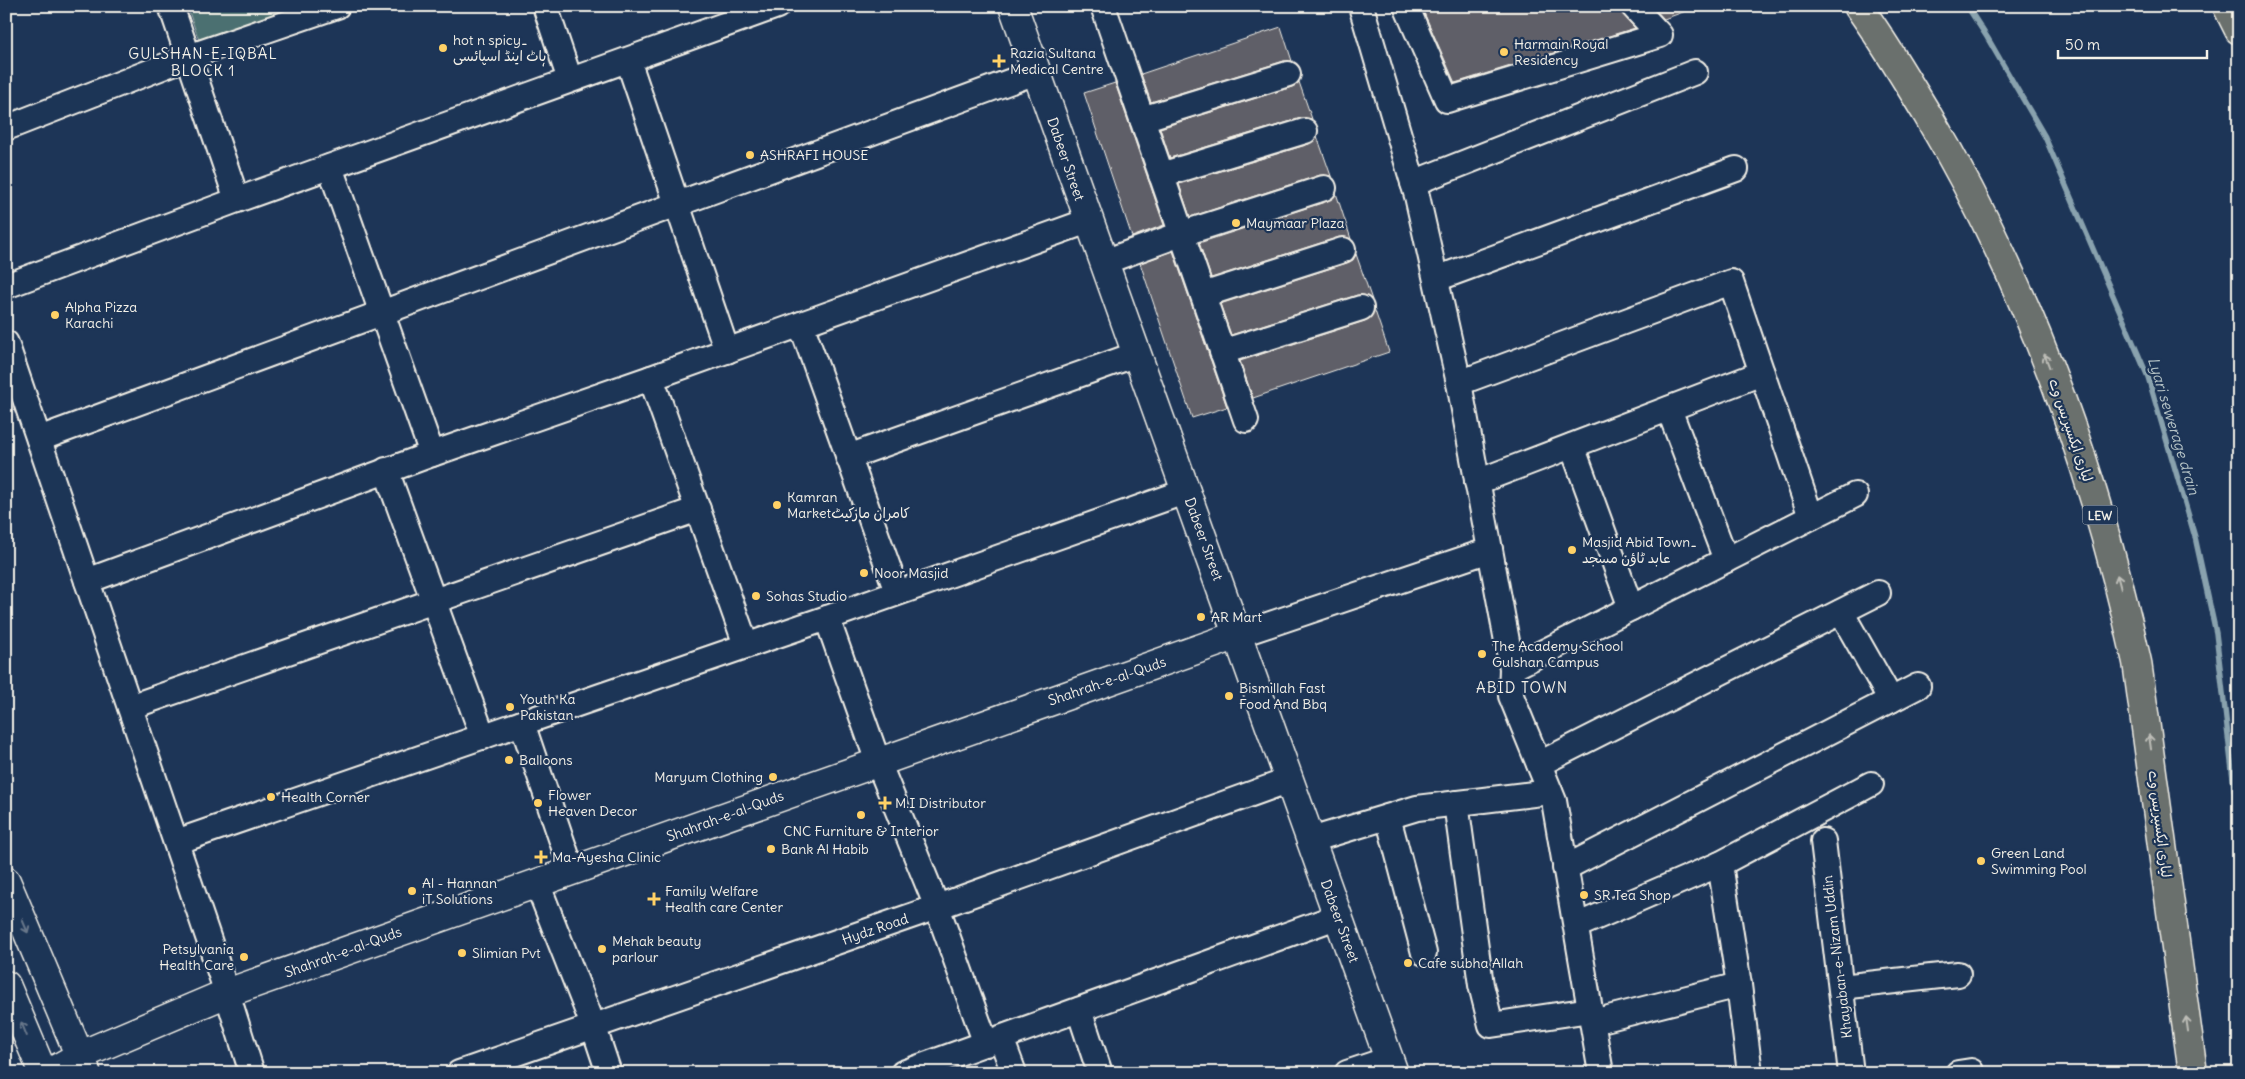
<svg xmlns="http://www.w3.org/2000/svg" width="2245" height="1079" viewBox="0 0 2245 1079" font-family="Delius,'Playpen Sans Arabic',sans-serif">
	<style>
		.green { fill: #4c7071; stroke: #a0b0ac }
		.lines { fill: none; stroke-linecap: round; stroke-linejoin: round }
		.stream { stroke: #89a2ae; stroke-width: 5.5 }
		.building { fill: #5e5e68; stroke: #f4f1e8 }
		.street-casing { stroke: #f4f1e8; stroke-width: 28 }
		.secondary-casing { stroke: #f4f1e8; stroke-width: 31 }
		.highway-casing { stroke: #f4f1e8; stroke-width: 31 }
		.street { stroke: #1d3557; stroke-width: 24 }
		.secondary { stroke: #1d3557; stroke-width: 28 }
		.highway { stroke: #6a706d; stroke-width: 28 }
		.oneway { stroke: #bdbdb7 }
		.oneway2 { stroke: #68778a }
		.poi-dot { fill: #ffd166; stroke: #1d3557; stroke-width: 2 }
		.labels { text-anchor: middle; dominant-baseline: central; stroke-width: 4.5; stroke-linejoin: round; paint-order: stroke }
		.shield { fill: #1d3557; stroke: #b4b9bc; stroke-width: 1 }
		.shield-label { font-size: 12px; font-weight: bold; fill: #f4f1e8 }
		.poi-label { font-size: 14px; fill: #f4f1e8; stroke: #1d3557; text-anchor: start }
		.street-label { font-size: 14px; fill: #f4f1e8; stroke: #1d3557 }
		.neighbourhood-label { font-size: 15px; letter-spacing: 1px; fill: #f4f1e8; stroke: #1d3557 }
		.water-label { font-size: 15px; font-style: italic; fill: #b5c3c6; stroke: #1d3557 }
	</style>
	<rect width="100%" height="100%" fill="#1d3557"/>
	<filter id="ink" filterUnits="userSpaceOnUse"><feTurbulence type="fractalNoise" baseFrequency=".02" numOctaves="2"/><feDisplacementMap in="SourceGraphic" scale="10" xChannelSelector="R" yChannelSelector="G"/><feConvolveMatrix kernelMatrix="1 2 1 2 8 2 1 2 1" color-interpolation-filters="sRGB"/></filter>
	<g filter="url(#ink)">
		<path class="green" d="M187,6H314L202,49Z"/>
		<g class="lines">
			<path class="stream" d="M1967,6L1987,37L2045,137L2148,377L2195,537L2216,633L2239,830"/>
		</g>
		<g class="building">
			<path d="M1421,6H1620L1623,15L1635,28L1455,83Z"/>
			<path d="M1652,6H1694V8L1664,19Z"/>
			<path d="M1281,27L1292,61H1284L1151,102L1141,74Z"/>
			<path d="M1299,82L1312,119L1301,118L1170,158L1160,128L1292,87Z"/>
			<path d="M1115,83L1164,225L1132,237L1084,93Z"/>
			<path d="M1317,136L1331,176L1320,175L1190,217L1179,184L1309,144Z"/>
			<path d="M1336,193L1351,239L1345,237H1339L1211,278L1199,243L1328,201Z"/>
			<path d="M1173,251L1227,407L1192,418L1140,263Z"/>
			<path d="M1356,254L1372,300L1364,295H1357L1231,335L1220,304L1347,263L1353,260Z"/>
			<path d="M1374,308L1389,352L1253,398L1240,361L1365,321L1371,317Z"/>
		</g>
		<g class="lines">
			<g class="street-casing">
				<g id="street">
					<path d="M171,6L237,200"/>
					<path d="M545,6L570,80"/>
					<path d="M1103,6L1246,420"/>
					<path d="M1361,6L1417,196L1459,383L1512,668"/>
					<path d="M1406,6L1447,100L1660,35L1633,6"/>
					<path d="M628,60L727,351"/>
					<path d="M1142,119L1288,74"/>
					<path d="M6,128L188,57L337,6"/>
					<path d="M330,167L432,454"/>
					<path d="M1161,175L1305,131"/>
					<path d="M1413,183L1695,72"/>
					<path d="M1104,262L1181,234L1324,188"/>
					<path d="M1436,279L1736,169"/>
					<path d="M6,286L237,200L777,6"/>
					<path d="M1203,295L1343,250"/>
					<path d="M801,324L897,592"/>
					<path d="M6,343L227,993L252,1073"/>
					<path d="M1222,352L1361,308"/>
					<path d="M651,378L746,645"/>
					<path d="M1459,383L1731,282L1811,517"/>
					<path d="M1669,409L1726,560"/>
					<path d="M39,439L1036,72"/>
					<path d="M1572,446L1631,608"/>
					<path d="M848,457L1137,354"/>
					<path d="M386,470L483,737"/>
					<path d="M1477,482L1762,373"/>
					<path d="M87,581L432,454L651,378L1088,221"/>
					<path d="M1841,612L1891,700"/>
					<path d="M827,618L878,762L937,907L986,1044"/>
					<path d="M1238,635L1490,550"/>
					<path d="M130,707L698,509"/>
					<path d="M522,723L572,871"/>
					<path d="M1539,764L1878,593"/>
					<path d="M1456,803L1481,985L1491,1025L1590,1010"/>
					<path d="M1388,817L1424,953"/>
					<path d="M1311,840L1417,808L1550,792"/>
					<path d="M1823,841L1851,1073"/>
					<path d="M176,842L827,618L1187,491"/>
					<path d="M1720,864L1739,985L1750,1073"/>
					<path d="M1565,868L1918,686"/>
					<path d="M537,883L593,1025L609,1073"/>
					<path d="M1576,926L1720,864L1871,784"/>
					<path d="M1841,987L1958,974"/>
					<path d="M1079,1010L1100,1073"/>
					<path d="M1593,1022L1739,985"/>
					<path d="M1001,1038L1014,1073"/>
					<path d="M459,1073L937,907L1290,780"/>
					<path d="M903,1073L1339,916"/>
					<path d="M1347,1073L1389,1059"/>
					<path d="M1601,1073L1554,801L1511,696L1512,668L1855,495"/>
					<path d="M1958,1073L1971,1071"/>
				</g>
			</g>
			<g class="secondary-casing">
				<g id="secondary">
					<path d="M1013,6C1139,362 1267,717 1394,1073"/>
					<path d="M6,881L86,1071"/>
					<path d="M6,985L43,1073"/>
					<path d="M49,1073L81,1055L227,993L1238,635"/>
				</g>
			</g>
			<g class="highway-casing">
				<g id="highway">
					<path d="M1858,6C1883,40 1905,78 1927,114C2028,284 2095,470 2137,662L2193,1073"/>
					<path d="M2227,6L2239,30"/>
				</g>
			</g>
			<use href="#street" class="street"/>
			<use href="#secondary" class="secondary"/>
			<use href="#highway" class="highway"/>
		</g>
		<defs><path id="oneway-shaft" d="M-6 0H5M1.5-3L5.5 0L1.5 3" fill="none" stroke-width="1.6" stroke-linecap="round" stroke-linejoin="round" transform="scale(1.25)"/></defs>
		<g class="oneway">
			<use href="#oneway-shaft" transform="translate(2047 361) rotate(-111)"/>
			<use href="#oneway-shaft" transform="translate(2119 582) rotate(-105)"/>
			<use href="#oneway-shaft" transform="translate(2150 742) rotate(-98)"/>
			<use href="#oneway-shaft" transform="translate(2187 1024) rotate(-98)"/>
		</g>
		<g class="oneway2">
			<use href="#oneway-shaft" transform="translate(25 926) rotate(67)"/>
			<use href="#oneway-shaft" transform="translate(24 1029) rotate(-112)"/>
		</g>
	</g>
	<g class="poi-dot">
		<circle cx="443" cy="48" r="5"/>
		<circle cx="1504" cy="52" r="5"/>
		<path d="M996.5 53.5h5v5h5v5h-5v5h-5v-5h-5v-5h5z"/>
		<circle cx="750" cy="155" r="5"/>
		<circle cx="1236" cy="223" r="5"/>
		<circle cx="55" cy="315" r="5"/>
		<circle cx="777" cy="505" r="5"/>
		<circle cx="1572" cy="550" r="5"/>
		<circle cx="864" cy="573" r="5"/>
		<circle cx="756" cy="596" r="5"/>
		<circle cx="1201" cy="617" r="5"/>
		<circle cx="1482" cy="654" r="5"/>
		<circle cx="1229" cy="696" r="5"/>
		<circle cx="510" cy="707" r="5"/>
		<circle cx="509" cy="760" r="5"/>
		<circle cx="773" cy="777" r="5"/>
		<circle cx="271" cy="797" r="5"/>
		<circle cx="538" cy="803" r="5"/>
		<path d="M882.5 795.5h5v5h5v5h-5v5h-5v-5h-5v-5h5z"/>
		<circle cx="861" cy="815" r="5"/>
		<circle cx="771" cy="849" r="5"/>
		<path d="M538.5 849.5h5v5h5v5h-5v5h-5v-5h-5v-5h5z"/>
		<circle cx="1981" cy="861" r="5"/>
		<circle cx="412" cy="891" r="5"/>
		<circle cx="1584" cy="895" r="5"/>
		<path d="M651.5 891.5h5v5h5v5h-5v5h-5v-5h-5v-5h5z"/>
		<circle cx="602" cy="949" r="5"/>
		<circle cx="462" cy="953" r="5"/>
		<circle cx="244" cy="957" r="5"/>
		<circle cx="1408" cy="963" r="5"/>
	</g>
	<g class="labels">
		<rect class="shield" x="2082.5" y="505.5" width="35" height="19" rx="4"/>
		<g class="shield-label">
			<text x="2100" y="515">LEW</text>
		</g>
		<g class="poi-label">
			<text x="453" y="40">hot n spicy۔<tspan x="453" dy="16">ہاٹ اینڈ اسپائسی</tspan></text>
			<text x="1514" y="44">Harmain Royal<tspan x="1514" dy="16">Residency</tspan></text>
			<text x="1010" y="53">Razia Sultana<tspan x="1010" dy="16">Medical Centre</tspan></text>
			<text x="760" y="155">ASHRAFI HOUSE</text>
			<text x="1246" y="223">Maymaar Plaza</text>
			<text x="65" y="307">Alpha Pizza<tspan x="65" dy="16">Karachi</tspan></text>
			<text x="787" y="497">Kamran<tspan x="787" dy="16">Marketکامران مارکیٹ</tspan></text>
			<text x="1582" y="542">Masjid Abid Town۔<tspan x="1582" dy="16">عابد ٹاؤن مسجد</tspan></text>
			<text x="874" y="573">Noor Masjid</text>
			<text x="766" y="596">Sohas Studio</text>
			<text x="1211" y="617">AR Mart</text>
			<text x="1492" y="646">The Academy School<tspan x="1492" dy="16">Gulshan Campus</tspan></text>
			<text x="1239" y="688">Bismillah Fast<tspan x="1239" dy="16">Food And Bbq</tspan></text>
			<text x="520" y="699">Youth Ka<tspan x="520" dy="16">Pakistan</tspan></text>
			<text x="519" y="760">Balloons</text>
			<text x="763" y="777" text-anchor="end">Maryum Clothing</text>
			<text x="548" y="795">Flower<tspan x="548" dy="16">Heaven Decor</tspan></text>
			<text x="281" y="797">Health Corner</text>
			<text x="895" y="803">M.I Distributor</text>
			<text x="861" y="831" text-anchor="middle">CNC Furniture &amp; Interior</text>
			<text x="781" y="849">Bank Al Habib</text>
			<text x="1991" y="853">Green Land<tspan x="1991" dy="16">Swimming Pool</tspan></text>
			<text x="552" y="857">Ma-Ayesha Clinic</text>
			<text x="422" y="883">Al - Hannan<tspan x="422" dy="16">iT Solutions</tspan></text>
			<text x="665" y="891">Family Welfare<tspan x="665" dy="16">Health care Center</tspan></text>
			<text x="1594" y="895">SR Tea Shop</text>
			<text x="612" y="941">Mehak beauty<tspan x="612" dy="16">parlour</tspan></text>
			<text x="234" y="949" text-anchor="end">Petsylvania<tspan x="234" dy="16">Health Care</tspan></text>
			<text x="472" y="953">Slimian Pvt</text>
			<text x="1418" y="963">Cafe subha Allah</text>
		</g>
		<g class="street-label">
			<text transform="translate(1066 159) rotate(71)">Dabeer Street</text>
			<text transform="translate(2071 430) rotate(71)">لیاری ایکسپریس وے</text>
			<text transform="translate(1204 539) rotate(70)">Dabeer Street</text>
			<text transform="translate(1107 681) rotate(-19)">Shahrah-e-al-Quds</text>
			<text transform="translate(725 816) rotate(-20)">Shahrah-e-al-Quds</text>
			<text transform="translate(2160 824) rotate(83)">لیاری ایکسپریس وے</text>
			<text transform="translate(1340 921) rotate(70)">Dabeer Street</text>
			<text transform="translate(875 929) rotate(-19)">Hydz Road</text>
			<text transform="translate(343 952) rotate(-20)">Shahrah-e-al-Quds</text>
			<text transform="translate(1837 957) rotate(-97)">Khayaban-e-Nizam Uddin</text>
		</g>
		<g class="neighbourhood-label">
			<text x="203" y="53">GULSHAN-E-IQBAL<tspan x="203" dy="17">BLOCK 1</tspan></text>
			<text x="1522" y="687">ABID TOWN</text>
		</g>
		<g class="water-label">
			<text transform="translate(2174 426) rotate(73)">Lyari sewerage drain</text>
		</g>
	</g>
	<rect width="2245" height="1079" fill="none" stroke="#1d3557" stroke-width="25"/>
	<rect x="12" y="12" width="2220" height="1054" fill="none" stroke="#f4f1e8" stroke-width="2" filter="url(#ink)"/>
	<path d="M2058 50v8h149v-8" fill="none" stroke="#f4f1e8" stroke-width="2.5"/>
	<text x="2065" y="50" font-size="15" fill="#f4f1e8" stroke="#1d3557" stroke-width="4" paint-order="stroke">50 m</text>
</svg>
